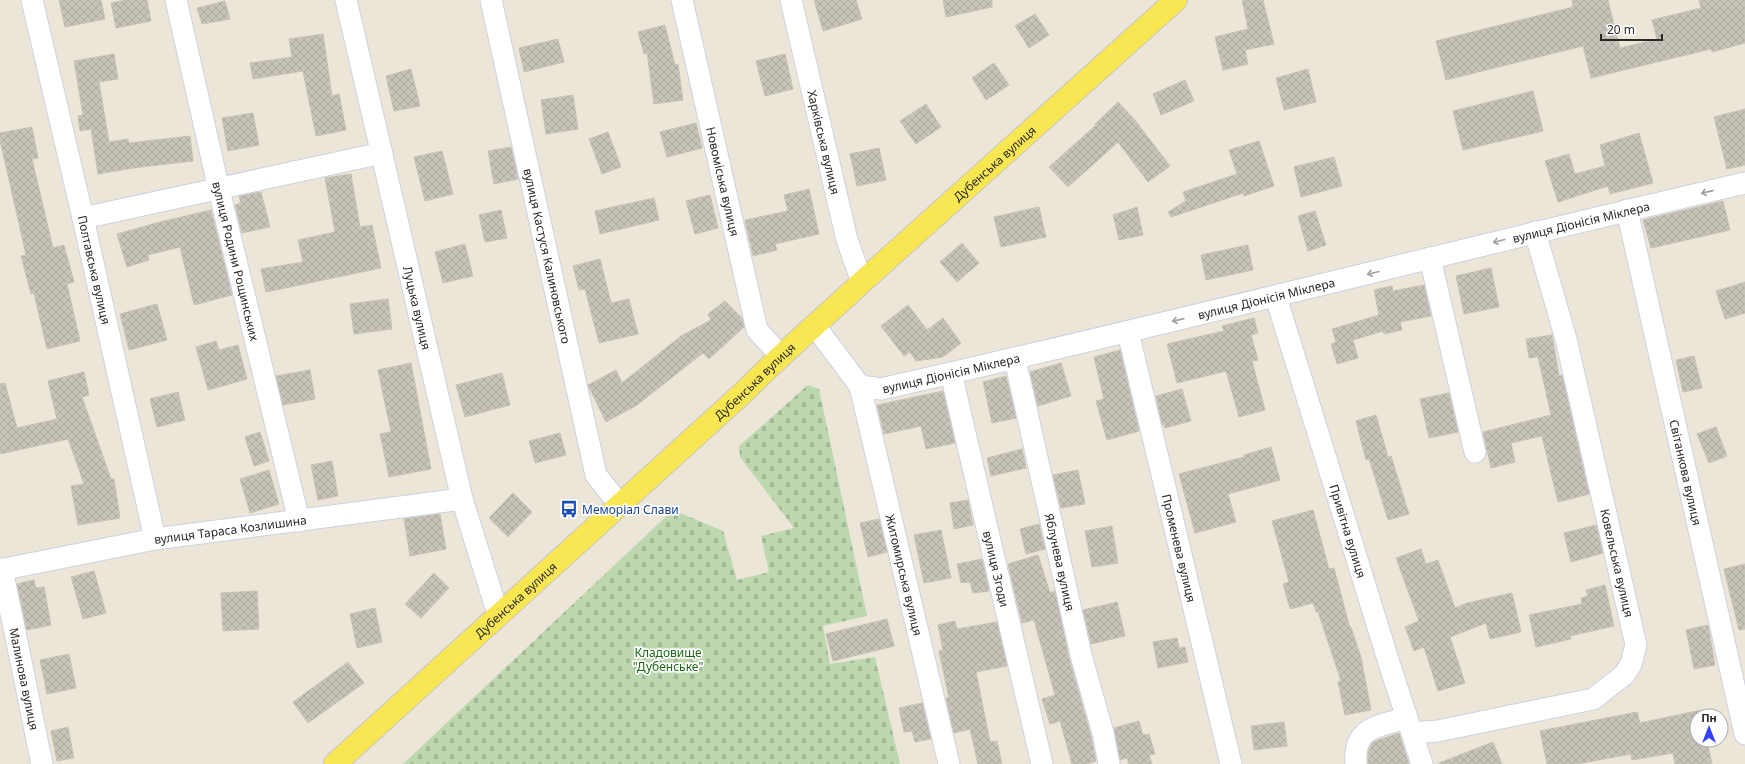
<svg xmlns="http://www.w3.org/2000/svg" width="1745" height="764" viewBox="0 0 1745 764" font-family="'Noto Sans',sans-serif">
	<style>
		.cemetery { fill: url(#cemetery-stones) }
		.building { fill: url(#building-cross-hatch); stroke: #c7c3b3 }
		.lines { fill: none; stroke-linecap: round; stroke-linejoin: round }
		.street-casing { stroke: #ced0e3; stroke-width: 23 }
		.primary-casing { stroke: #c7c7c7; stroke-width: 24 }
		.street { stroke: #fff; stroke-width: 21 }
		.primary { stroke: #f8e752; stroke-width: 22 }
		.oneway { stroke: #9f9f9f }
		.labels { text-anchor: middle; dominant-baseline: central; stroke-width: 3.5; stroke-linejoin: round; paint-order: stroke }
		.street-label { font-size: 12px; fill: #292929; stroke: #fff }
		.transit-label { font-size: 12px; fill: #164399; stroke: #fff; text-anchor: start }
		.park-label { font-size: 12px; fill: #1c6915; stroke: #fff }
	</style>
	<defs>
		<pattern id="cemetery-stones" width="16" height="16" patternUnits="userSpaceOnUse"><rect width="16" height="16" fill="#bdd7af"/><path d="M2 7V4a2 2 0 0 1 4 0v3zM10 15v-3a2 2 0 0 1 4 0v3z" fill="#a2b997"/></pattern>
		<pattern id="building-cross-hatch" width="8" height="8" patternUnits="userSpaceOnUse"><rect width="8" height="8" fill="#c7c3b9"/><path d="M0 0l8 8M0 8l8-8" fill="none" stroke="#aba89f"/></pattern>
	</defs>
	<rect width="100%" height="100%" fill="#ece6d9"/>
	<path class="cemetery" d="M808,385L819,389L867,616L823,626L830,664L875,657L900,764H403L673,510L723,531L737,580L769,572L761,536L794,528L740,457L739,446Z"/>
	<g class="building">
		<path d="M59,0H101L105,19L65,27Z"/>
		<path d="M126,0H147L151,21L116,28L111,3Z"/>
		<path d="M814,0H856L862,19L823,31Z"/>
		<path d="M943,0H992V7L946,17Z"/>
		<path d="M1242,0H1263L1274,44L1245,50L1248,64L1223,70L1215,37L1248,29Z"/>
		<path d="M1572,0H1608L1620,48L1657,39L1652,20L1701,8L1699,0H1745V43L1712,52L1711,49L1591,78L1583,46L1446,80L1436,41L1573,7Z"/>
		<path d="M225,1L230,19L202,24L197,8Z"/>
		<path d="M1035,14L1049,35L1029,48L1015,26Z"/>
		<path d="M665,25L675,65L678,64L683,100L654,104L647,53L644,54L638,32Z"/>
		<path d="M323,34L332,96L339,94L346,130L316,136L303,71L253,79L250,63L292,57L289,39Z"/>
		<path d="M558,39L564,62L524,72L519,48Z"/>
		<path d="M114,54L118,79L99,82L109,142L128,139L129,143L190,136L193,161L133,168L98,174L91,129L80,131L78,116L83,115L74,61Z"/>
		<path d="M785,54L793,89L765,96L756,61Z"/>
		<path d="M994,63L1009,85L986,100L972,78Z"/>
		<path d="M411,69L420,106L394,111L386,76Z"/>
		<path d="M1308,69L1316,102L1284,110L1276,78Z"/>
		<path d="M1185,80L1194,101L1161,115L1153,94Z"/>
		<path d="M1533,91L1543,131L1463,150L1453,111Z"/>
		<path d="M573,95L578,129L546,134L541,100Z"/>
		<path d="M1118,102L1134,119L1170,166L1148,182L1118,142L1068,187L1049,167L1096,125L1095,124Z"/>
		<path d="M926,104L941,127L916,144L900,121Z"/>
		<path d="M1745,109V165L1727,169L1714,117Z"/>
		<path d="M253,113L259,145L228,151L222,118Z"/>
		<path d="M696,123L702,148L667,157L660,132Z"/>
		<path d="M32,127L38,158L32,159L53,248L64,245L74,282L67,284L80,341L47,349L34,293L31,294L21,256L26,255L0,140V133Z"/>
		<path d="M608,132L621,167L602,174L589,139Z"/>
		<path d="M1639,133L1653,183L1610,194L1608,186L1558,202L1545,161L1569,154L1575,174L1605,166L1600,145Z"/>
		<path d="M1259,141L1274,186L1244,196L1243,193L1171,217L1168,212L1186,201L1183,192L1237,174L1229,150Z"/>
		<path d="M511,147L518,179L494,184L488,151Z"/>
		<path d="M879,148L886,180L857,186L850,154Z"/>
		<path d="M442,151L453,194L425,201L414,157Z"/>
		<path d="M1334,157L1342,186L1301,197L1294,167Z"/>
		<path d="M351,174L360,227L372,225L381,268L266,292L261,269L303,262L298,240L335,232L325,178Z"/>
		<path d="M809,189L819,234L775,244L777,250L753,256L745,220L788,211L784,195Z"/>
		<path d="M261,192L270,227L242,233L235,205L241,203L239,196Z"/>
		<path d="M710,195L718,228L695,234L686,201Z"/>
		<path d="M654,198L659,220L600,234L595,211Z"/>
		<path d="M1723,201L1730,230L1651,248L1643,220Z"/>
		<path d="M1039,207L1046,237L1001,247L994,217Z"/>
		<path d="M1137,207L1143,235L1119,240L1113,215Z"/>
		<path d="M211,210L232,295L194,305L180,247L148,255L149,260L127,267L117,234L160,222Z"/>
		<path d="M501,210L507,238L485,242L479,215Z"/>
		<path d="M1315,211L1326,245L1308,251L1298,216Z"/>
		<path d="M962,243L979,263L957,282L940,262Z"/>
		<path d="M465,244L473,276L443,283L435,252Z"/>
		<path d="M1248,245L1253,270L1206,280L1201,255Z"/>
		<path d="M600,259L611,303L629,299L638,334L599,343L585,289L579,290L573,266Z"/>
		<path d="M1491,268L1499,307L1464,314L1456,276Z"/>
		<path d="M1745,282V313L1725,319L1716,291Z"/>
		<path d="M1424,285L1431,316L1400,322L1402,330L1384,334L1383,331L1353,340L1358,358L1337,364L1331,344L1336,342L1332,329L1379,315L1374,290L1392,286L1393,291Z"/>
		<path d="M388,299L392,329L354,334L350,304Z"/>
		<path d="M725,301L742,318L744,327L709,359L703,353L637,405L606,422L588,385L616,370L622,383L681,336L711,320L708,314Z"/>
		<path d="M157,304L167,340L129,350L120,314Z"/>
		<path d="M908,305L927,330L943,318L961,343L943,357L916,361L910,352L904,356L881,326Z"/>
		<path d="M1254,318L1258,333L1251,335L1258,360L1252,361L1265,410L1239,417L1226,371L1177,383L1167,344L1224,331L1222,326Z"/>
		<path d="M1552,335L1559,376L1562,375L1589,494L1558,502L1542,436L1511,443L1515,462L1491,468L1483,432L1551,415L1538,357L1529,358L1526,339Z"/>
		<path d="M216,341L219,350L238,345L247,379L208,390L196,347Z"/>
		<path d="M1120,350L1139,431L1107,440L1096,401L1104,399L1094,357Z"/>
		<path d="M1694,356L1702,388L1683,392L1676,360Z"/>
		<path d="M411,363L431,469L389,477L380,434L391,432L378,370Z"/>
		<path d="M1061,363L1071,396L1038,406L1030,372Z"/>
		<path d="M310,370L315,399L283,405L276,376Z"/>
		<path d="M84,372L89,395L82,397L111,479H114L120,518L78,525L71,486L84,484L68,439L0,454V384L5,383L17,428L57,419L48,381Z"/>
		<path d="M502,373L510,405L465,417L456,385Z"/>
		<path d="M1006,376L1016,418L992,423L983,382Z"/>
		<path d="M1182,389L1191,421L1165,428L1164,424L1162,425L1156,396Z"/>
		<path d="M943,391L955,443L926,449L921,426L884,434L877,405Z"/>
		<path d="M178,392L185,420L157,427L150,399Z"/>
		<path d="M1449,393L1458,432L1429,438L1420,399Z"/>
		<path d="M1376,415L1388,457L1391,456L1409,514L1388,520L1369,459L1366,460L1356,421Z"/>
		<path d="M1716,427L1727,456L1709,463L1697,434Z"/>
		<path d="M260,432L269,461L254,466L245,437Z"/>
		<path d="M560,433L566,455L535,463L529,441Z"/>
		<path d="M1271,447L1280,480L1228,494L1236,522L1195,533L1179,474L1244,457V455Z"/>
		<path d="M1022,449L1026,468L991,476L987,458Z"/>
		<path d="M332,461L338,496L318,500L311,465Z"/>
		<path d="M269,470L279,504L250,513L240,479Z"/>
		<path d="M1078,470L1085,504L1061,508L1053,475Z"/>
		<path d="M513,493L532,512L508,537L489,518Z"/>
		<path d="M968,500L973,525L954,529L950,503Z"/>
		<path d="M1313,510L1329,569L1334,568L1350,628L1351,627L1361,657L1371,710L1345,715L1338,682L1341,681L1318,612H1316L1313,603L1290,609L1283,584L1289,582L1272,521Z"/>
		<path d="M440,514L446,549L410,556L404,519Z"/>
		<path d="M879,519L887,552L868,557L860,523Z"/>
		<path d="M1039,524L1045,549L1026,554L1020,529Z"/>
		<path d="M1596,525L1603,553L1571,562L1564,533Z"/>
		<path d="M1112,526L1118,563L1092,567L1085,531Z"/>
		<path d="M941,530L951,578L924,583L914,535Z"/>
		<path d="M1421,549L1426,564L1438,560L1455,608L1467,603L1512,593L1521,632L1490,639L1486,623L1450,637L1465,683L1438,691L1424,647L1414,651L1405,627L1419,621L1396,558Z"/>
		<path d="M1038,555L1050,593L1055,591L1069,658L1091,736L1096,761L1087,764H1072L1060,721L1050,724L1042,699L1055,695L1034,620L1022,623L1008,564Z"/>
		<path d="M982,559L989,591L973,593L970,582L961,583L957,564Z"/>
		<path d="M1745,564V629L1739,630L1724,569Z"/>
		<path d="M94,571L106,613L83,619L71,577Z"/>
		<path d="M434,573L449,588L421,618L405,604Z"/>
		<path d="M34,580L36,588L44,587L51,625L27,630L17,584Z"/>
		<path d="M1605,585L1614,626L1570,636L1571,639L1536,647L1529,615L1582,604L1581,598L1588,596L1586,590Z"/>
		<path d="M257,591L259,629L223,631L221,593Z"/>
		<path d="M1117,602L1125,636L1091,644L1083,610Z"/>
		<path d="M375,608L382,642L357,648L350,614Z"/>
		<path d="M887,619L894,646L833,661L826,634Z"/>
		<path d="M955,621L957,629L997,622L1007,666L976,672L990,742L997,741L1002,764H978L970,729L954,733L946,698H949L939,651L943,650L938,625Z"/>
		<path d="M1708,625L1715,665L1694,669L1686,630Z"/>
		<path d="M1177,638L1179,648L1185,647L1188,662L1158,668L1153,642Z"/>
		<path d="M69,654L76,688L47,694L40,660Z"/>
		<path d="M348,662L364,683L308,723L293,702Z"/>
		<path d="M922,703L931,739L915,742L912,731L904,732L899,708Z"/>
		<path d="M1701,710L1702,716H1697V740H1707L1712,764H1675L1673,753L1632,760L1631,754L1577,764H1547L1540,731L1637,712L1640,723Z"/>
		<path d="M1139,721L1143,735L1149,734L1155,754L1149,755L1152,764H1129L1127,758L1120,760L1114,728Z"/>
		<path d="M1284,722L1287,746L1254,750L1251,726Z"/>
		<path d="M68,727L74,758L57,761L51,731Z"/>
		<path d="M1399,733L1409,764H1368V753L1372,743L1378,740Z"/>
		<path d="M1493,742L1502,764H1439V763Z"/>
	</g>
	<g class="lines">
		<g class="street-casing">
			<g id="street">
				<path id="s1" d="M32,0L83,218L155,539"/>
				<path id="s2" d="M176,0L219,190L299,521"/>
				<path id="s3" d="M346,0L462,499L498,614"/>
				<path id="s4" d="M491,0L596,475L619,504"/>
				<path id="s5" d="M682,0L757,330L780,355"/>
				<path id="s6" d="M791,0L847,240L862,282"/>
				<path id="s7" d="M1627,210L1745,734"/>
				<path d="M83,218L382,153"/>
				<path d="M1430,258L1475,452"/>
				<path id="s8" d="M1276,297L1390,666L1422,764"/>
				<path id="s9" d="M815,326L860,386L881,389C1170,324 1456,250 1745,183"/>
				<path id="s10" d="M1128,332L1231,764"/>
				<path id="s11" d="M1015,359L1081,655L1103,733L1109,764"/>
				<path id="s12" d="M951,373L1042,764"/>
				<path id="s13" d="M860,386L949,764"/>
				<path id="s14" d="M2,569L42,764"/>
				<path id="s15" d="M0,570L155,539L462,499"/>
				<path d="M1412,733L1438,731L1593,699L1624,675L1631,664L1636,645L1566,339L1535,232"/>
				<path d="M1356,764C1353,727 1378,726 1407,718"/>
			</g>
		</g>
		<g class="primary-casing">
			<g id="primary">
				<path id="s16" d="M335,764L746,390C783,352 824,318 862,282L1176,0"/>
			</g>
		</g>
		<use href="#street" class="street"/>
		<use href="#primary" class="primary"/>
	</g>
	<defs><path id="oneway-shaft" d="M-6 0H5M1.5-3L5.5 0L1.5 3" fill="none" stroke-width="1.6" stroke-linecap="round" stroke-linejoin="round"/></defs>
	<g class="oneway">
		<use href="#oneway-shaft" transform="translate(1707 192) rotate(167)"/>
		<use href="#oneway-shaft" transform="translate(1499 241) rotate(166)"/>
		<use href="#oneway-shaft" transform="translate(1373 273) rotate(166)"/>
		<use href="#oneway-shaft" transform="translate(1178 320) rotate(167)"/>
	</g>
	<defs>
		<g id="bus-bare" transform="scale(1.38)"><path d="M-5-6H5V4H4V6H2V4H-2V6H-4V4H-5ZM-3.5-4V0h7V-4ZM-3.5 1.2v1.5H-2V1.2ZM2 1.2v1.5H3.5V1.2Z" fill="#1a4fb4" stroke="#fff" stroke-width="2.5" paint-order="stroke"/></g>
	</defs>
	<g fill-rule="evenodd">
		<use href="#bus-bare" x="569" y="509"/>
	</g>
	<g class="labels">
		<g class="street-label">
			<text stroke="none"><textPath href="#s6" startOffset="146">Харківська вулиця</textPath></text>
			<text stroke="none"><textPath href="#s16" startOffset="892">Дубенська вулиця</textPath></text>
			<text stroke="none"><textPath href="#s5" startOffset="186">Новоміська вулиця</textPath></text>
			<text stroke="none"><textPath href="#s9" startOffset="816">вулиця Діонісія Міклера</textPath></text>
			<text stroke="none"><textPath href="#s4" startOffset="262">вулиця Кастуся Калиновського</textPath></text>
			<text stroke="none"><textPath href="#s2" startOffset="268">вулиця Родини Рощинських</textPath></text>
			<text stroke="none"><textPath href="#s1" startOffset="277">Полтавська вулиця</textPath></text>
			<text stroke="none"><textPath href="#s9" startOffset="492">вулиця Діонісія Міклера</textPath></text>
			<text stroke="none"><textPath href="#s3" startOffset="316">Луцька вулиця</textPath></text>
			<text stroke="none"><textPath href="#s9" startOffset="168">вулиця Діонісія Міклера</textPath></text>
			<text stroke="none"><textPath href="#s16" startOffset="568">Дубенська вулиця</textPath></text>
			<text stroke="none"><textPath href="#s7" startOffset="269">Світанкова вулиця</textPath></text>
			<text stroke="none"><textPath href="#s15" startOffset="234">вулиця Тараса Козлишина</textPath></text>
			<text stroke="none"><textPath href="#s8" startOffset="245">Привітна вулиця</textPath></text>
			<text stroke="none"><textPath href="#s10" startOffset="222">Променева вулиця</textPath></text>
			<text stroke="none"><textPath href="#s11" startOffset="208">Яблунева вулиця</textPath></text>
			<text transform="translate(1617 563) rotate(77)">Ковельська вулиця</text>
			<text stroke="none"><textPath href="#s12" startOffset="201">вулиця Згоди</textPath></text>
			<text stroke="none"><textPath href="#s13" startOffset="194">Житомирська вулиця</textPath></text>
			<text stroke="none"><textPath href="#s16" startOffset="244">Дубенська вулиця</textPath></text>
			<text stroke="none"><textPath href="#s14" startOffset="112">Малинова вулиця</textPath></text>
		</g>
		<g class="transit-label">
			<text x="582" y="509">Меморіал Слави</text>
		</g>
		<g class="park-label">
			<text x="668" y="652">Кладовище<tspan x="668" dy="14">"Дубенське"</tspan></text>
		</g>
	</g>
	<g transform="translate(1709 728)"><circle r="19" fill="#ffffff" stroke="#a9a9a9"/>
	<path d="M0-3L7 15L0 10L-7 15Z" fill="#333eff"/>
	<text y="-6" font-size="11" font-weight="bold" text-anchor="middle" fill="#292929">Пн</text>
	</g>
	<path d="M1601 34v6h61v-6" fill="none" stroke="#292929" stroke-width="2"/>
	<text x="1607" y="34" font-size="12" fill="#292929" stroke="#ffffff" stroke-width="3" paint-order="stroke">20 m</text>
</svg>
